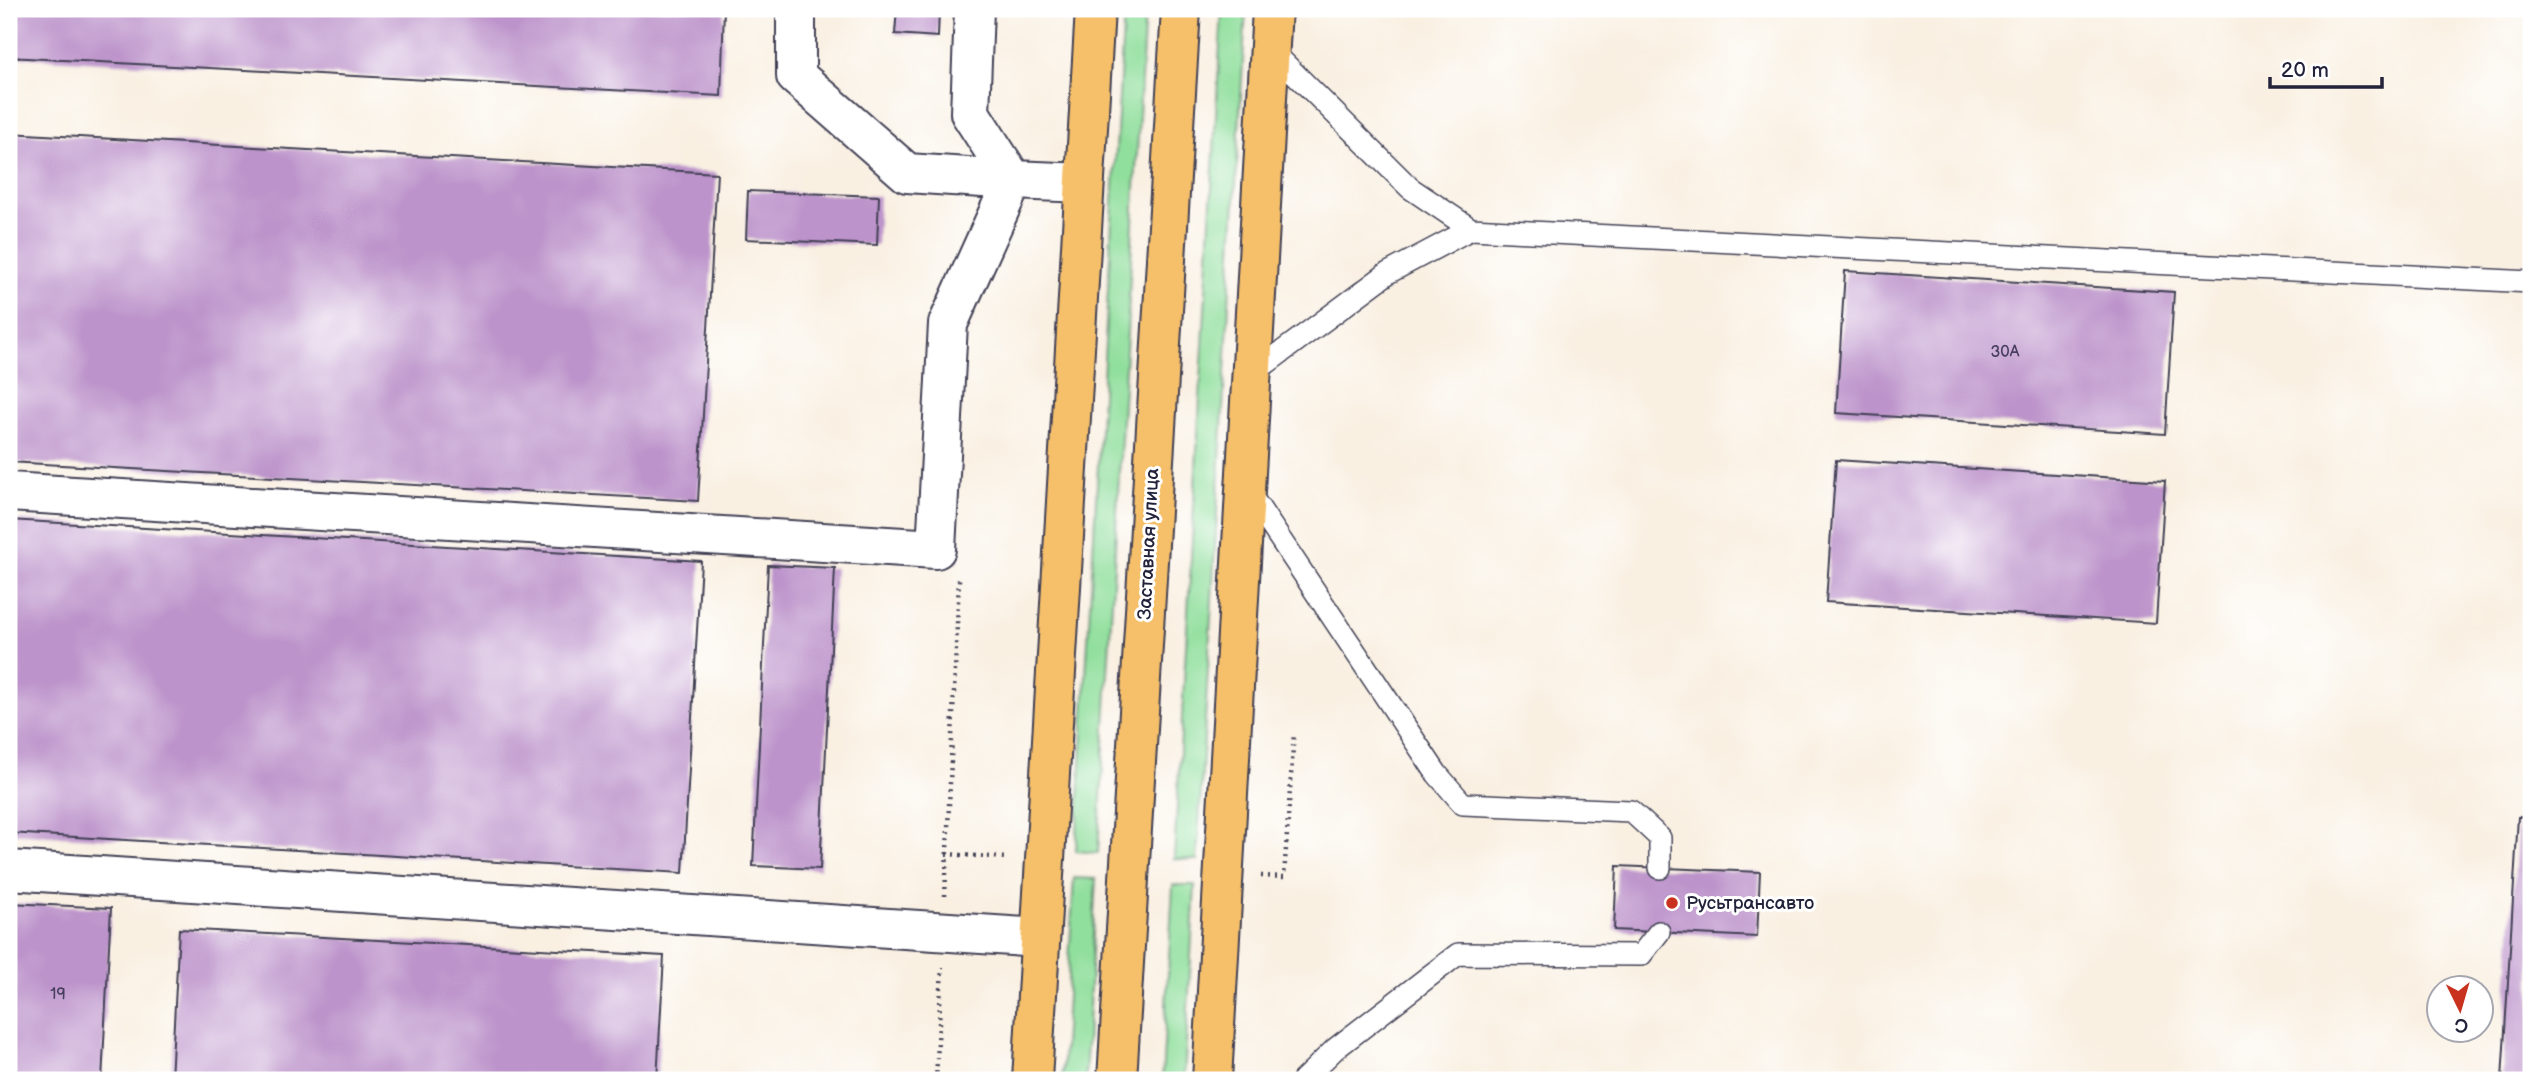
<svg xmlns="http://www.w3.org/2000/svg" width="2540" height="1089" viewBox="0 0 2540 1089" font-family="'Balsamiq Sans',sans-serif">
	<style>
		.green { fill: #91df9d; stroke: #5a806c; stroke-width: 2 }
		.building { fill: #bc93ca }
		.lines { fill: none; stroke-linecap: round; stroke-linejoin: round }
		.lane-casing { stroke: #424154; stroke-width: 24 }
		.street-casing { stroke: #424154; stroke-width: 42 }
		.primary-casing { stroke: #424154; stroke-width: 42 }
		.path { stroke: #424154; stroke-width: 4.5; stroke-dasharray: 2 5; stroke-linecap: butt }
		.lane { stroke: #fff; stroke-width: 21 }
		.street { stroke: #fff; stroke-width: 38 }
		.primary { stroke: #f6c06b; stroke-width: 38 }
		.poi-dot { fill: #c8321e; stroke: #fff; stroke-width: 2.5 }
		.labels { text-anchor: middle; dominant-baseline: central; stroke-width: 6; stroke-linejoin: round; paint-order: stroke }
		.number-label { font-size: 16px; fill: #483e5f }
		.street-label { font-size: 19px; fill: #22223b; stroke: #fff }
		.poi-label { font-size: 19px; fill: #22223b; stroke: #fff; text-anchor: start }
	</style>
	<rect width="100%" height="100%" fill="#fff"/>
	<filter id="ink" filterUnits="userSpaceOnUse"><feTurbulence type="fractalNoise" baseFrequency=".0143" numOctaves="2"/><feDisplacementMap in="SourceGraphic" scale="14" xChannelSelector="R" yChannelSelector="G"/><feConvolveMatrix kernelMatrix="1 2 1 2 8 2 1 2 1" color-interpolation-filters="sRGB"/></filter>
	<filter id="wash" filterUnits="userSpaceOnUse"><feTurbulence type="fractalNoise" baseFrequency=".00686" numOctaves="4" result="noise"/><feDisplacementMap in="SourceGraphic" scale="28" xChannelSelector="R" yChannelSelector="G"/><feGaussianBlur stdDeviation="1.57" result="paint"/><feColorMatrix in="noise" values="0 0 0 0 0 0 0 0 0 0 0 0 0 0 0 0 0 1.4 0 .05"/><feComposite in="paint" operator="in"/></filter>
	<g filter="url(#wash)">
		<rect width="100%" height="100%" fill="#f9f0e2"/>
		<g class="green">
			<path d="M1124,9H1145L1098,853L1076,851Z"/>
			<path d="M1222,9H1246L1197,860L1174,859Z"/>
			<path d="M1074,878L1096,879L1085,1080H1062Z"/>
			<path d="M1173,885H1195L1184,1080H1162Z"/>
		</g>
		<g id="blocks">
			<g class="building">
				<path d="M9,9H724L721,96L9,57Z"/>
				<path d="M897,9H939L938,37L895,34Z"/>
				<path d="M9,133L717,173L698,501L9,462Z"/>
				<path d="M748,191L879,196L877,245L746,239Z"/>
				<path d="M1845,271L2174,292L2165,434L1836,413Z"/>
				<path d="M1836,460L2165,481L2156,623L1826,602Z"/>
				<path d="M9,520L701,561L683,873L9,833Z"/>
				<path d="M768,565L835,568L820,869L753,866Z"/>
				<path d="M2518,817H2531V1080H2502Z"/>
				<path d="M1617,866L1760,872L1757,937L1614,930Z"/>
				<path d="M9,903L111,908L102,1080H9Z"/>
				<path d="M179,929L664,956L657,1080H171Z"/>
			</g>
		</g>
	</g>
	<g filter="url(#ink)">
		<use href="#blocks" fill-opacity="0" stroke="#424154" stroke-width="2"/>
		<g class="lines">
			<g class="lane-casing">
				<g id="lane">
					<path d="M1270,49L1410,188L1471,229L2531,282"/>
					<path d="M1252,374L1388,273L1471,229"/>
					<path d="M1248,491L1437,774L1463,804L1631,811L1660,838V868"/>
					<path d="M1303,1080L1335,1049L1458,954L1641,955L1659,932"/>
				</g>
			</g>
			<g class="street-casing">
				<g id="street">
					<path d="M974,9L970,113L1013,180L1084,183"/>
					<path d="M9,492L936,549L948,324L1013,180L907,173L796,76V9"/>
					<path d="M9,870L1040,938"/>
				</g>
			</g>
			<g class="primary-casing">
				<g id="primary">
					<path d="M1032,1080L1095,9"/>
					<path d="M1117,1080L1181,9"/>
					<path d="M1212,1080L1272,9"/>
				</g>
			</g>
			<g class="path">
				<path d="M946,854L1007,858"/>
				<path d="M1261,876L1284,877L1294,733"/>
				<path d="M945,896L959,579"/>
				<path d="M936,1080L942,967"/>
			</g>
			<use href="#lane" class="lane"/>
			<use href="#street" class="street"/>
			<use href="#primary" class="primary"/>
		</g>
	</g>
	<circle class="poi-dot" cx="1672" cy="903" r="7"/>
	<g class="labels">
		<g class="number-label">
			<text x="2005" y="352">30А</text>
			<text x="58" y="994">19</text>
		</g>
		<g class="street-label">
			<text transform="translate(1149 544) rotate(-87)">Заставная улица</text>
		</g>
		<g class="poi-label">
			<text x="1686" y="903">Русьтрансавто</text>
		</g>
	</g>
	<rect width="2540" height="1089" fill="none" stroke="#fff" stroke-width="35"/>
	<g transform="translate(2460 1009) rotate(175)"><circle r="33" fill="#ffffff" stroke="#a7a7b1" stroke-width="2"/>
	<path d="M0-5L12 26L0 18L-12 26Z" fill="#c8321e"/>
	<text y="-10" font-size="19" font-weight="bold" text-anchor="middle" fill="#22223b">С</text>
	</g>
	<path d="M2270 77v10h112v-10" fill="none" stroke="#22223b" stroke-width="3.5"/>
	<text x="2281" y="77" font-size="21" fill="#22223b" stroke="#ffffff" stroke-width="5" paint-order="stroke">20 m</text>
</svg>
